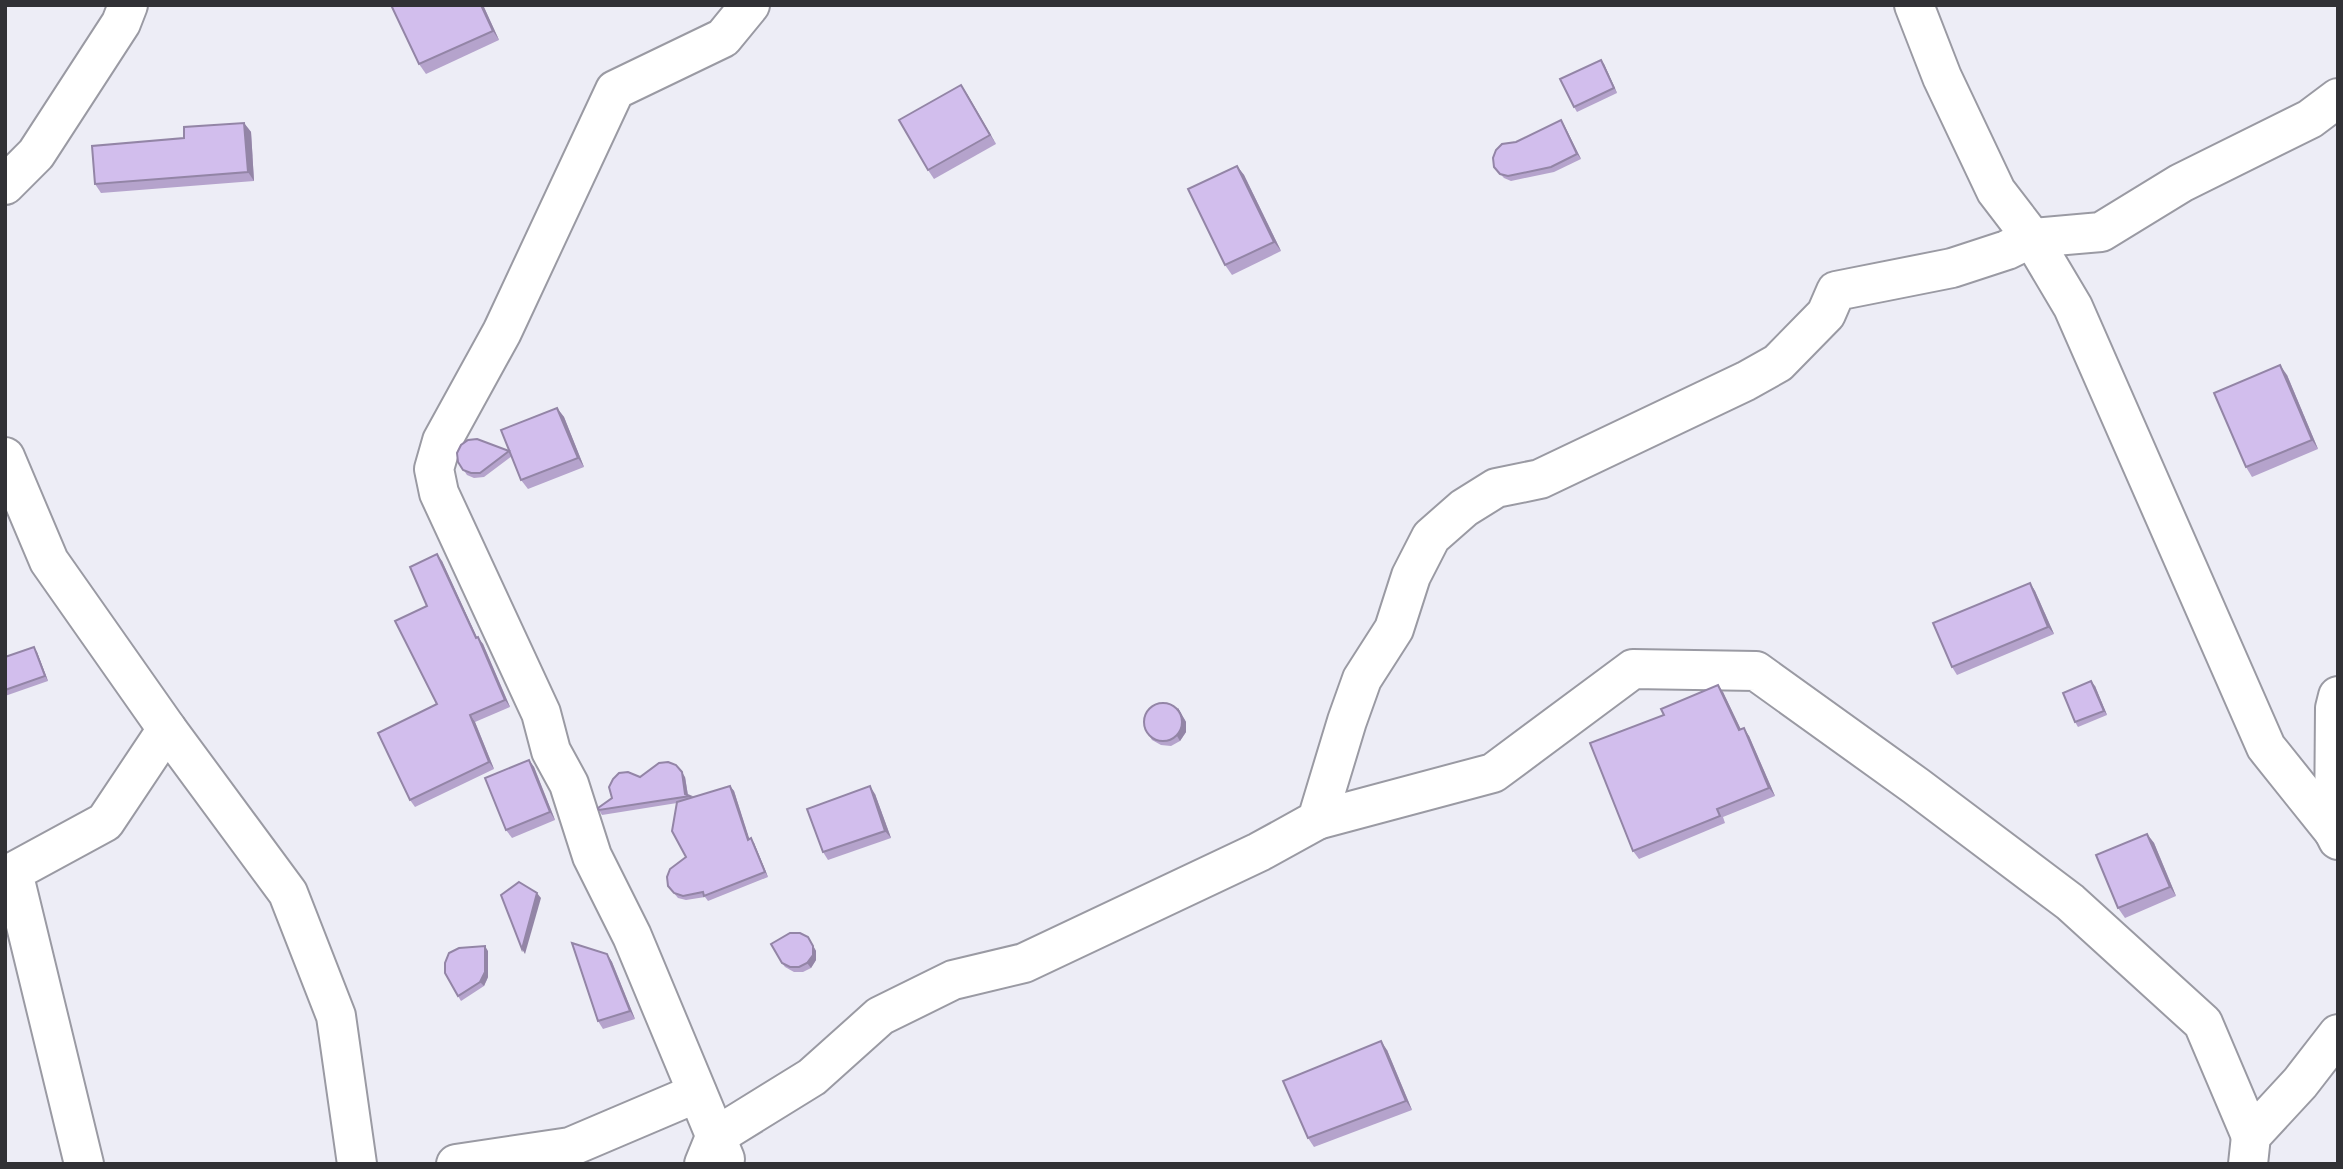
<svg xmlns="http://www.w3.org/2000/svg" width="2343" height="1169" viewBox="0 0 2343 1169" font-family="'Roboto Condensed',sans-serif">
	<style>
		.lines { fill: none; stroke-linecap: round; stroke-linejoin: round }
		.minor-casing { stroke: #9a9aa3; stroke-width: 42 }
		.minor { stroke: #fff; stroke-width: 38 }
		.wall { fill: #b5a3cc }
		.shaded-wall { fill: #9385a6 }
		.building { fill: #d2beed; stroke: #9385a6; stroke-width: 2 }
	</style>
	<rect width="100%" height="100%" fill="#ededf6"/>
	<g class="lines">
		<g class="minor-casing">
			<g id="minor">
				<path d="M1914,5L1942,77L1996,191L2032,238L2073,307L2266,747L2334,832"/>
				<path d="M5,185L36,154L121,23L128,5"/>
				<path d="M5,457L49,561L167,729L288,893L336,1016L357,1164"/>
				<path d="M2338,696L2335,708L2334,832L2338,840"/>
				<path d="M1317,820L1493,773L1633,669L1756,671L1916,786L2070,902L2203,1023L2251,1136"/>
				<path d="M725,1159L632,936L592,856L569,784L551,751L541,713L439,493L434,469L442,441L502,332L615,90L723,38L750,5"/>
				<path d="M84,1164L13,872L105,822L167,729"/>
				<path d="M456,1164L570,1147L697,1093"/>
				<path d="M704,1164L715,1137L812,1077L880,1016L953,980L1024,963L1259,852L1317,820L1347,721L1362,679L1394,629L1411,576L1431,537L1464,508L1496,488L1540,479L1746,381L1778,363L1826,314L1836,291L1952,268L2007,250L2032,238L2101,232L2181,183L2310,119L2338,98"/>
				<path d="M2248,1164L2251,1136L2300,1083L2338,1034"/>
			</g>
		</g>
		<use href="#minor" class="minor"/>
	</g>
	<g class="wall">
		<path d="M391,5H483L499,40L426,74L419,64Z"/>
		<path d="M1604,64L1617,93L1577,112L1574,107Z"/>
		<path d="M967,94L996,144L934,179L928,170Z"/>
		<path d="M244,123L251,132L254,181L101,193L95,184L184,138Z"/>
		<path d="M1564,125L1581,159L1554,172L1511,181L1504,178L1494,167L1516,142Z"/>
		<path d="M1237,166L1244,175L1281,251L1232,275L1225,265Z"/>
		<path d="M2287,375L2318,449L2252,477L2246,467Z"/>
		<path d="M557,408L564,417L584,467L528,489L521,480L512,456L484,477L474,478L467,475L458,462L509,451L511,454Z"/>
		<path d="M442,561L477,638L483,644L510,707L475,722L494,769L415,807L410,800L437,704L427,606Z"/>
		<path d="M2030,583L2035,591L2054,634L1957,675L1952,667Z"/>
		<path d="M37,652L48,681L5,696V657Z"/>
		<path d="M2095,686L2107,715L2078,727L2075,722Z"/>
		<path d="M1723,692L1741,730L1749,736L1775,796L1723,817L1725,823L1639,859L1633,851Z"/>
		<path d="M1178,708L1186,722V732L1180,741L1171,746L1161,745L1152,740L1149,735Z"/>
		<path d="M529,760L534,767L555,820L512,838L506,830Z"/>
		<path d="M640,777H685L688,795L691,798L730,786L734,791L749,839L754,843L768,877L708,901L705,897L686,900L678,898L668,886L686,857L677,803L602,815L599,810Z"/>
		<path d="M875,794L891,838L828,860L823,852Z"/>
		<path d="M2147,834L2154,843L2176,896L2125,918L2118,908Z"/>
		<path d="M811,942L816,951V960L811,968L803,972H794L785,967L782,963Z"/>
		<path d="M488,951V977L484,986L461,1001L458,996Z"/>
		<path d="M607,954L612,962L635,1019L603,1029L598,1021Z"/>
		<path d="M1387,1050L1412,1110L1314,1147L1308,1138Z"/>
	</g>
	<g class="shaded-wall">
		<path d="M481,5H483L499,40L493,31Z"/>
		<path d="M1601,60L1604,64L1617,93L1614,88Z"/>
		<path d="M961,85L967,94L996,144L990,135Z"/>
		<path d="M1561,120L1564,125L1581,159L1577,154Z"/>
		<path d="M244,123L251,132L254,181L248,172Z"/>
		<path d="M1237,166L1244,175L1281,251L1274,242Z"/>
		<path d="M2280,365L2287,375L2318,449L2312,440Z"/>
		<path d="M557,408L564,417L584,467L578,458Z"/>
		<path d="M437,554L442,561L481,646L476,638Z"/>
		<path d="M2030,583L2035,591L2054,634L2048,627Z"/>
		<path d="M478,637L483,644L510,707L505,700Z"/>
		<path d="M34,647L37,652L48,681L45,676Z"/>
		<path d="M2091,681L2095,686L2107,715L2104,711Z"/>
		<path d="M1718,685L1723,692L1745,738L1739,730Z"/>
		<path d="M1178,708L1186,722V732L1180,741L1177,736Z"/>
		<path d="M470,715L475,722L494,769L489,762Z"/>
		<path d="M1744,728L1749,736L1775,796L1769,788Z"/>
		<path d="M529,760L534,767L555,820L550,812Z"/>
		<path d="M682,772L685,777L688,796L685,794Z"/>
		<path d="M730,786L734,791L751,844L748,840Z"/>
		<path d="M870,786L875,794L891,838L885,831Z"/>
		<path d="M2147,834L2154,843L2176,896L2170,887Z"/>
		<path d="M751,838L754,843L768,877L765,872Z"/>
		<path d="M537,893L541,898L525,954L522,949Z"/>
		<path d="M808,937L816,951V960L811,968L807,963Z"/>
		<path d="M485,946L488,951V977L484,986L480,982Z"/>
		<path d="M607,954L612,962L635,1019L630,1011Z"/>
		<path d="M1381,1041L1387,1050L1412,1110L1406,1101Z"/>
	</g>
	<g class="building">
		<path d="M391,5H481L493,31L419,64Z"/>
		<path d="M1601,60L1614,88L1574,107L1560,79Z"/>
		<path d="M961,85L990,135L928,170L899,120Z"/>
		<path d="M1561,120L1577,154L1551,167L1508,176L1500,174L1494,167L1493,158L1496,150L1502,144L1516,142Z"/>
		<path d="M244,123L248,172L95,184L92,146L184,138V127Z"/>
		<path d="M1237,166L1274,242L1225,265L1188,189Z"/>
		<path d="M2280,365L2312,440L2246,467L2214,393Z"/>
		<path d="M557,408L578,458L521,480L501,430Z"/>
		<path d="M477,439L509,451L480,473H471L463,470L458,462L457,453L461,445L468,440Z"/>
		<path d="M437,554L476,638L478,637L505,700L470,715L489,762L410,800L378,733L437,704L395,621L427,606L410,567Z"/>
		<path d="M2030,583L2048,627L1952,667L1933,623Z"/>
		<path d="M34,647L45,676L5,690V657Z"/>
		<path d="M2091,681L2104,711L2075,722L2063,693Z"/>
		<path d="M1718,685L1739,730L1744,728L1769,788L1717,809L1720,816L1633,851L1590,743L1664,715L1661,709Z"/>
		<circle cx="1163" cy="722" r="19"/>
		<path d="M529,760L550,812L506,830L485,778Z"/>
		<path d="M668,762L676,765L682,772L685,794L690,796L599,810L598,808L612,798L609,787L613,779L619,773L628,772L640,777L659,763Z"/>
		<path d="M730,786L748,840L751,838L765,872L704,896L703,892L683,896L674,893L668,886L667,877L670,869L686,857L672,831L677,802Z"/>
		<path d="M870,786L885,831L823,852L807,809Z"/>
		<path d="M2147,834L2170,887L2118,908L2096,855Z"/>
		<path d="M519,882L537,893L522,949L501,895Z"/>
		<path d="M790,933H800L808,937L813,946V955L807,963L799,967H790L782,963L771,944Z"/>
		<path d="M572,943L607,954L630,1011L598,1021Z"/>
		<path d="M485,946V972L480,982L458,996L445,973V963L449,953L459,948Z"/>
		<path d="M1381,1041L1406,1101L1308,1138L1283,1081Z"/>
	</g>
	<rect width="2343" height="1169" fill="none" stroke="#313135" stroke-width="14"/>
</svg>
